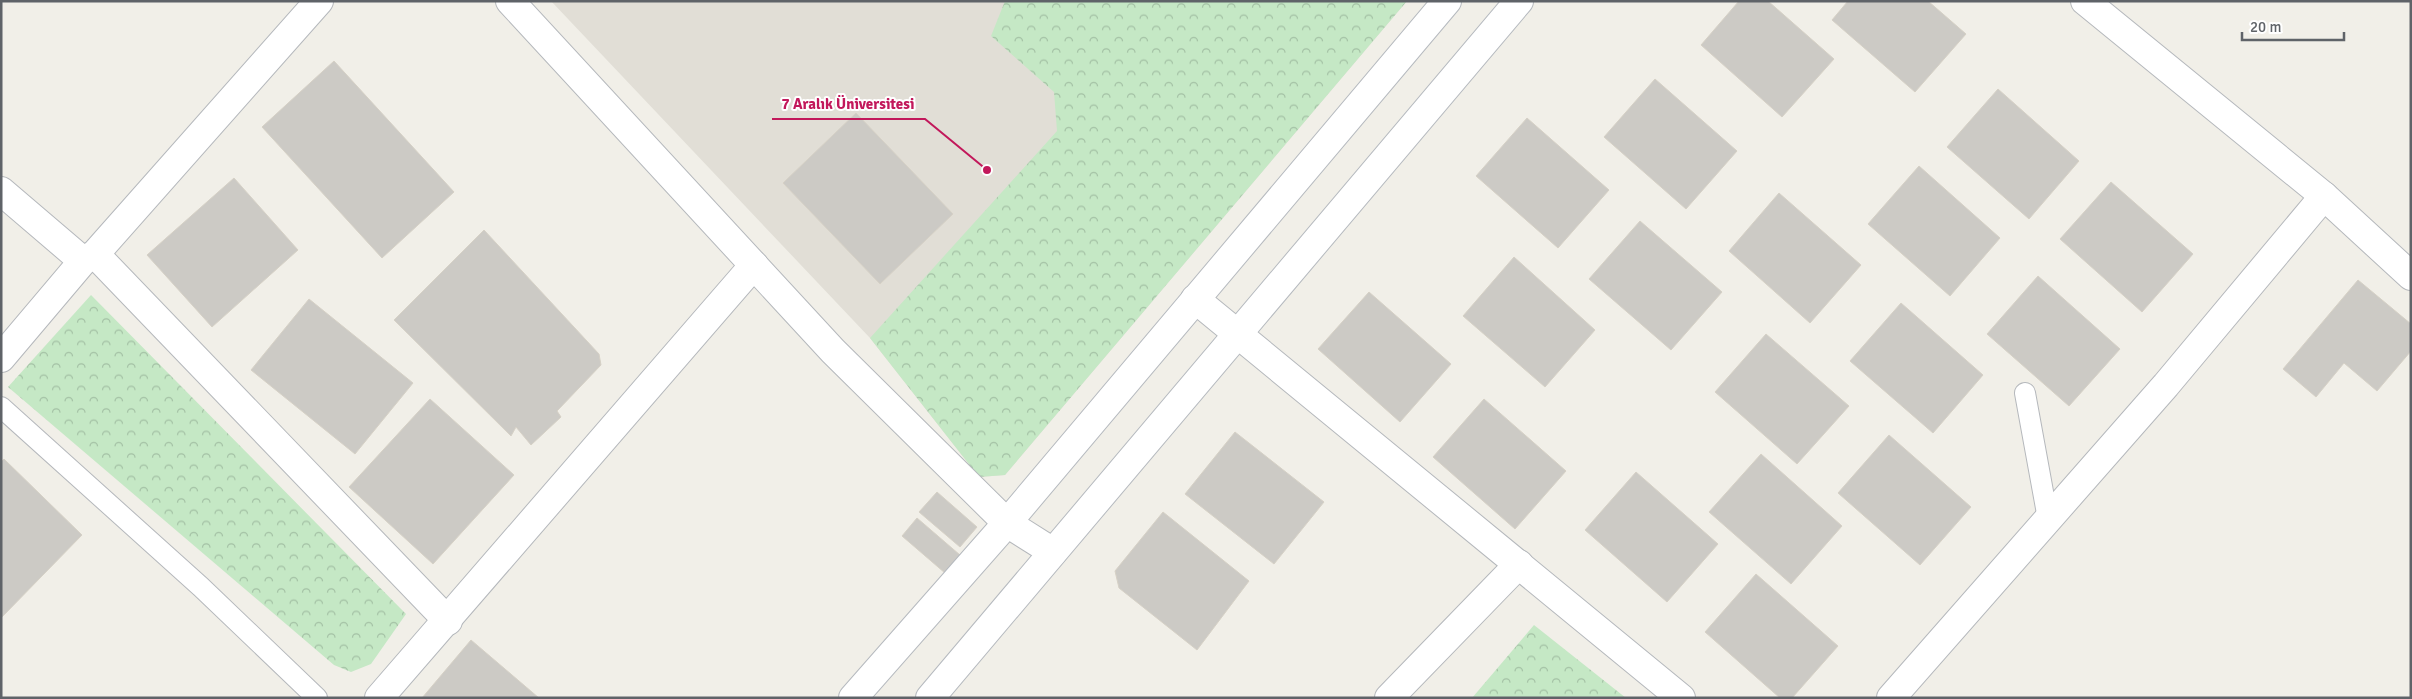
<svg xmlns="http://www.w3.org/2000/svg" width="2412" height="699" viewBox="0 0 2412 699" font-family="Signika,sans-serif">
	<style>
		.education { fill: #e1ded6 }
		.forest { fill: url(#forest-crowns) }
		.building { fill: #cccac5; stroke: #d6d1c6 }
		.lines { fill: none; stroke-linecap: round; stroke-linejoin: round }
		.lane-casing { stroke: #b5b8bc; stroke-width: 22 }
		.street-casing { stroke: #b5b8bc; stroke-width: 30 }
		.secondary-casing { stroke: #b6babf; stroke-width: 30 }
		.lane { stroke: #fff; stroke-width: 20 }
		.street { stroke: #fff; stroke-width: 28 }
		.secondary { stroke: #fff; stroke-width: 28 }
		.leader { fill: none; stroke: #c2185b; stroke-width: 2 }
		.callout-dot { fill: #c2185b; stroke: #fff; stroke-width: 2 }
		.callout-label { font-size: 15px; text-anchor: middle; font-weight: bold; fill: #c2185b; stroke: #fff; stroke-width: 4; stroke-linejoin: round; paint-order: stroke }
	</style>
	<defs>
		<pattern id="forest-crowns" width="20" height="18" patternUnits="userSpaceOnUse" patternTransform="scale(1.25)"><rect width="20" height="18" fill="#c5e8c5"/><path d="M2 6a3 3 0 1 1 6 0M12 15a3 3 0 1 1 6 0" fill="none" stroke="#a3c0a4"/></pattern>
	</defs>
	<rect width="100%" height="100%" fill="#f1efe8"/>
	<path class="education" d="M551,1H1407L1005,475L979,477L870,338Z"/>
	<g class="forest">
		<path d="M1005,1H1407L1005,475L979,477L870,338L1057,131L1054,92L991,36Z"/>
		<path d="M91,295L406,614L371,664L351,672L334,665L8,387Z"/>
		<path d="M1534,625L1626,698H1472Z"/>
	</g>
	<g class="building">
		<path d="M1739,1H1768L1834,59L1782,117L1701,45Z"/>
		<path d="M1848,1H1928L1966,34L1915,92L1832,20Z"/>
		<path d="M334,61L454,192L382,258L262,127Z"/>
		<path d="M1655,79L1737,151L1686,209L1604,137Z"/>
		<path d="M1998,89L2079,161L2029,219L1947,147Z"/>
		<path d="M856,113L953,214L880,284L783,183Z"/>
		<path d="M1527,118L1609,190L1558,248L1476,176Z"/>
		<path d="M1919,166L2000,238L1950,296L1868,224Z"/>
		<path d="M234,178L298,250L212,327L147,255Z"/>
		<path d="M2111,182L2193,254L2142,312L2060,239Z"/>
		<path d="M1779,193L1861,265L1810,323L1729,251Z"/>
		<path d="M1640,221L1722,292L1671,350L1589,279Z"/>
		<path d="M484,230L599,354L601,365L557,411L561,417L531,445L516,427L511,436L394,320Z"/>
		<path d="M1514,257L1595,330L1545,387L1463,316Z"/>
		<path d="M2038,276L2120,349L2069,406L1987,334Z"/>
		<path d="M2358,280L2411,324V351L2377,391L2344,363L2316,397L2283,369Z"/>
		<path d="M1369,292L1451,364L1400,422L1318,349Z"/>
		<path d="M309,299L413,383L355,454L251,370Z"/>
		<path d="M1901,303L1983,375L1933,433L1850,361Z"/>
		<path d="M1766,334L1849,406L1797,464L1715,392Z"/>
		<path d="M430,399L514,475L433,564L349,487Z"/>
		<path d="M1484,399L1566,471L1515,529L1433,457Z"/>
		<path d="M1235,432L1324,502L1274,564L1185,494Z"/>
		<path d="M1889,435L1971,507L1920,565L1838,493Z"/>
		<path d="M1761,454L1842,526L1791,584L1709,512Z"/>
		<path d="M4,459L82,535L1,618V462Z"/>
		<path d="M1636,472L1718,544L1667,602L1585,530Z"/>
		<path d="M937,492L977,527L960,547L919,512Z"/>
		<path d="M1163,512L1249,581L1197,650L1119,588L1115,571Z"/>
		<path d="M917,518L960,555L945,573L902,536Z"/>
		<path d="M1756,574L1838,646L1792,698H1780L1705,632Z"/>
		<path d="M471,640L539,698H422Z"/>
	</g>
	<g class="lines">
		<g class="lane-casing">
			<g id="lane">
				<path d="M2025,393L2048,519"/>
				<path d="M1,407L201,587L317,698"/>
			</g>
		</g>
		<g class="street-casing">
			<g id="street">
				<path d="M510,1L833,351L1007,523L1053,552"/>
				<path d="M2085,1L2324,196L2411,276"/>
				<path d="M1,191L83,261"/>
				<path d="M95,254L448,621"/>
				<path d="M1195,299L1681,698"/>
				<path d="M1,358L83,261L95,254L319,1"/>
				<path d="M379,698L754,265"/>
				<path d="M1389,698L1519,564"/>
				<path d="M1891,698L2166,385L2324,196"/>
			</g>
		</g>
		<g class="secondary-casing">
			<g id="secondary">
				<path d="M853,698L1007,523L1447,1"/>
				<path d="M930,698L1519,1"/>
			</g>
		</g>
		<use href="#lane" class="lane"/>
		<use href="#street" class="street"/>
		<use href="#secondary" class="secondary"/>
	</g>
	<path class="leader" d="M987 170L925 119H772"/>
	<circle class="callout-dot" cx="987" cy="170" r="5"/>
	<g class="callout-label">
		<text x="848" y="109">7 Aralık Üniversitesi</text>
	</g>
	<rect width="2412" height="699" fill="none" stroke="#5f6368" stroke-width="5"/>
	<path d="M2242 32v8h102v-8" fill="none" stroke="#5f6368" stroke-width="2.5"/>
	<text x="2250" y="32" font-size="15" fill="#5f6368" stroke="#ffffff" stroke-width="4" paint-order="stroke">20 m</text>
</svg>
